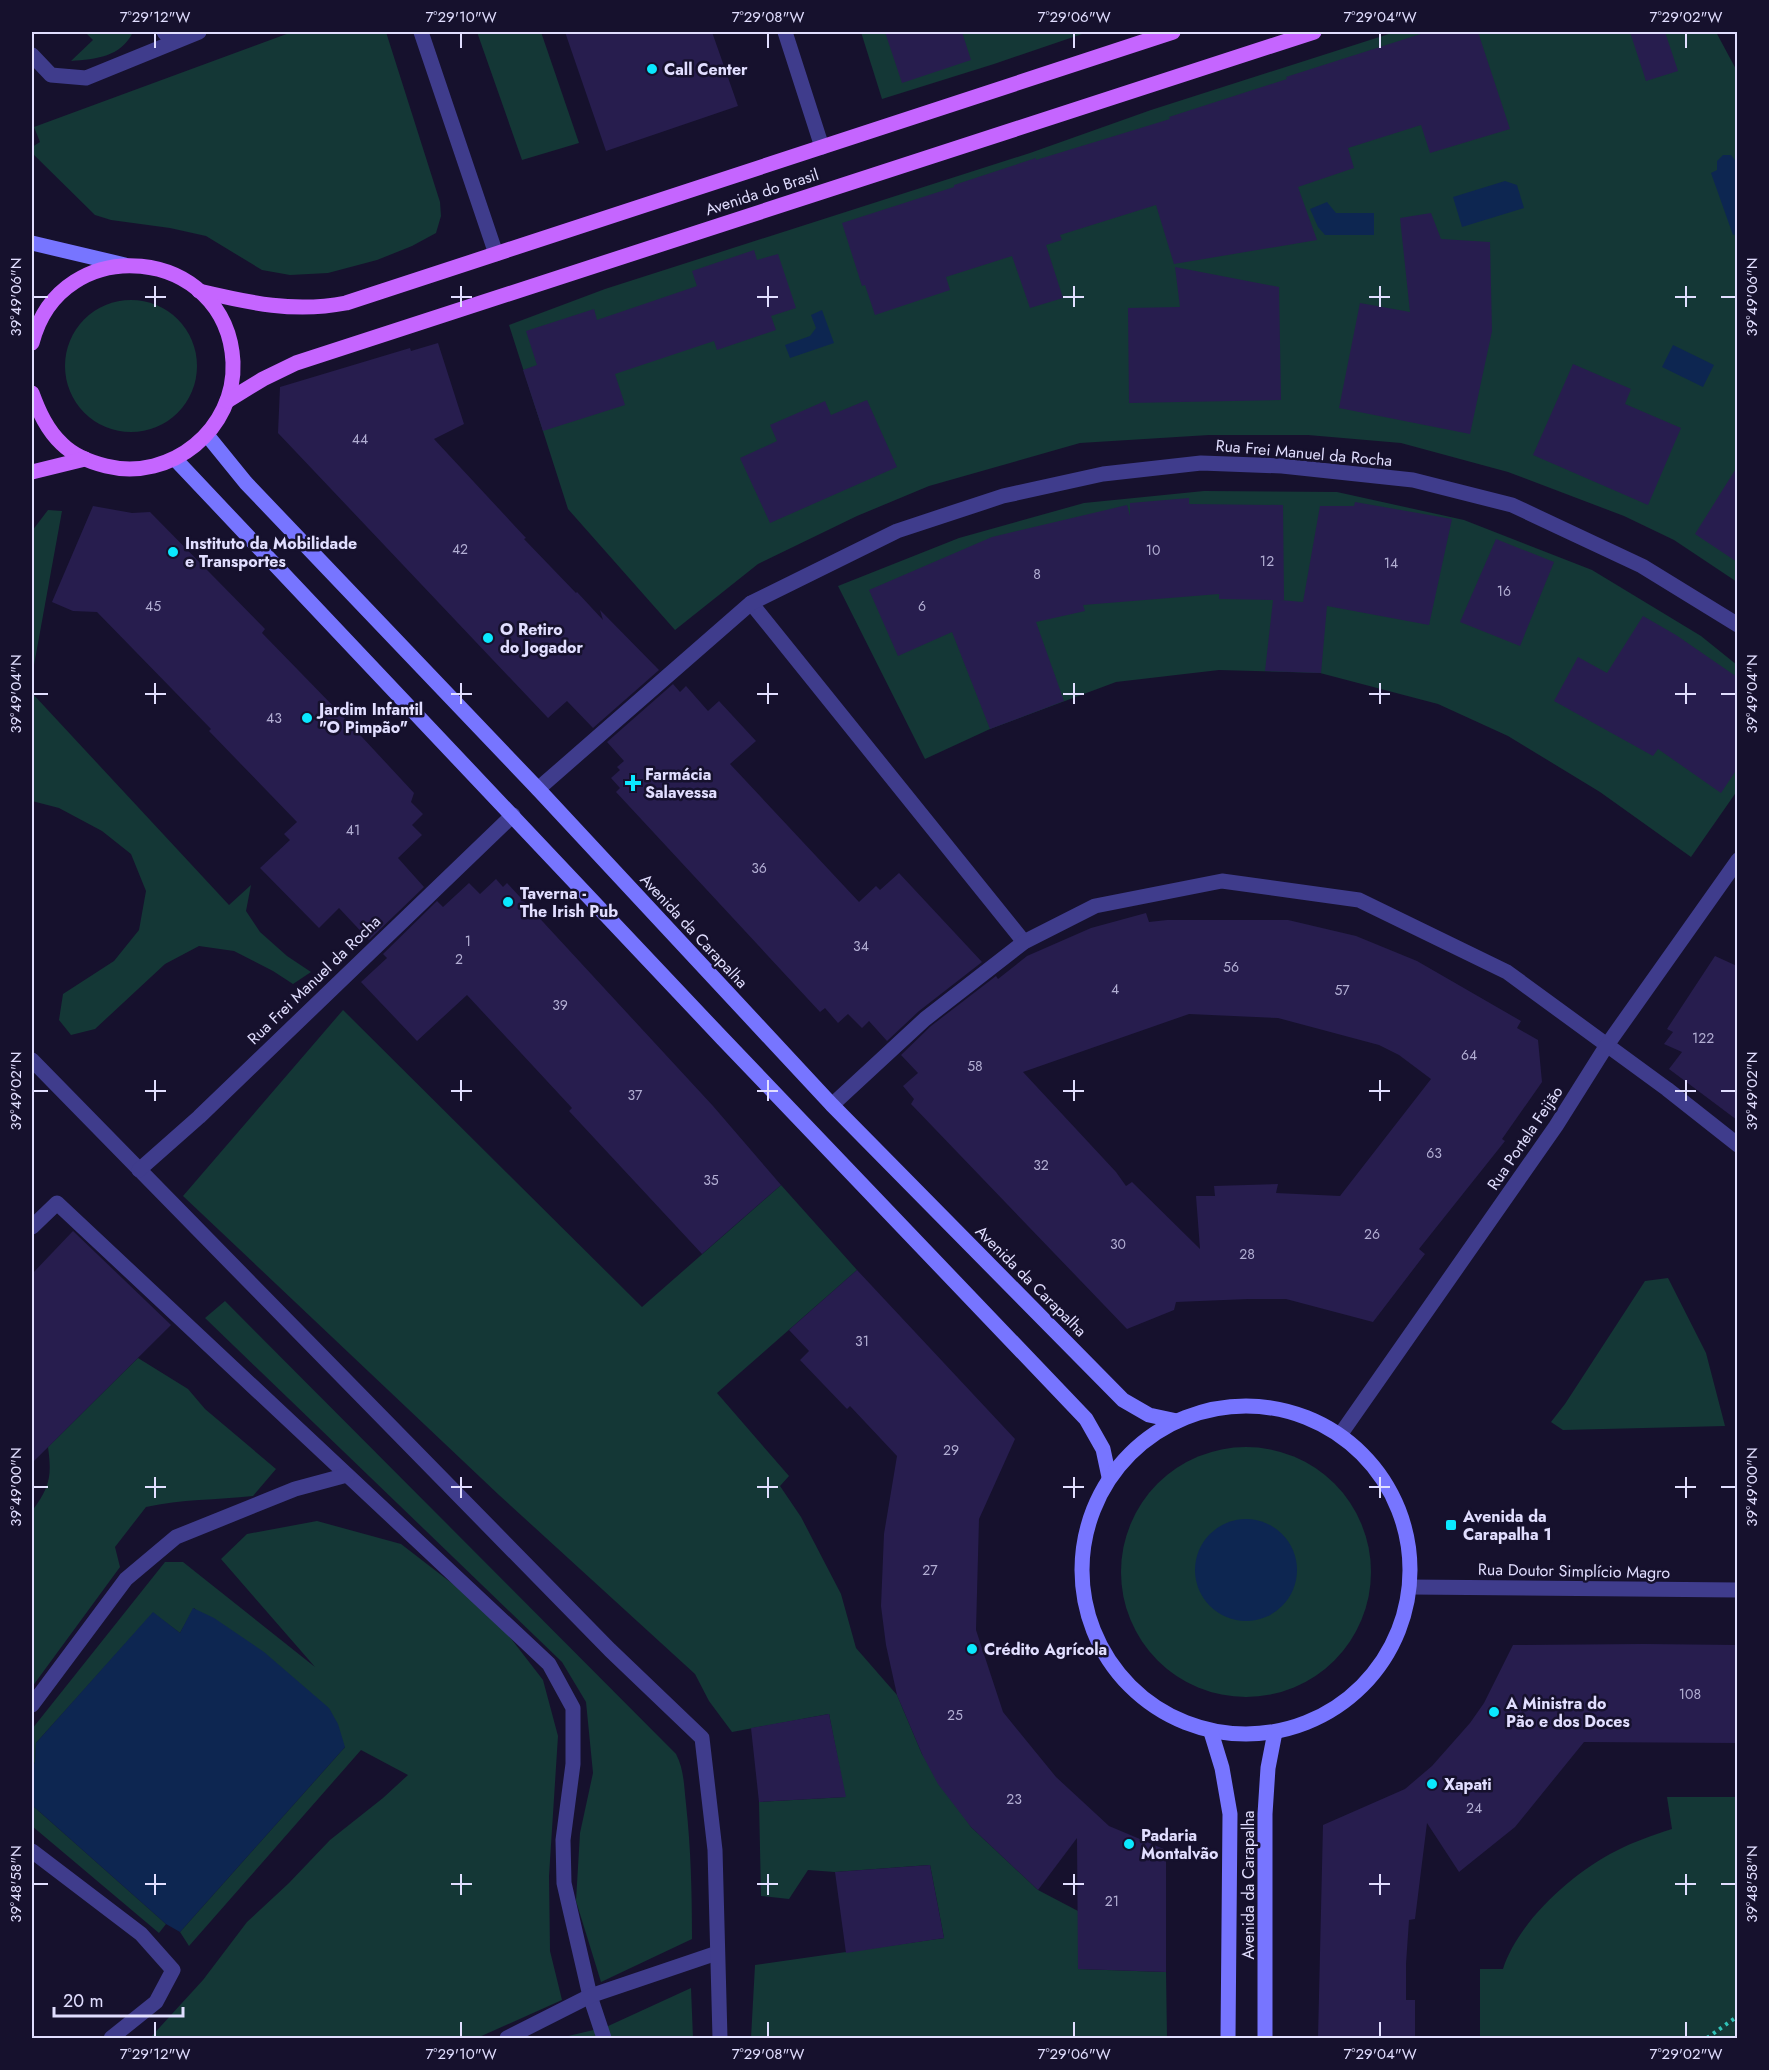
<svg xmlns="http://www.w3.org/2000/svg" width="1769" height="2070" viewBox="0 0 1769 2070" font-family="Jost,sans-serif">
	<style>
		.green { fill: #143736 }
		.water { fill: #0d2651 }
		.building { fill: #271d4e; fill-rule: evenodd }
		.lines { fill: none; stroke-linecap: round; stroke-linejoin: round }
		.path { stroke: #30c1b7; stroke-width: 4; stroke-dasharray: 3 4.5; stroke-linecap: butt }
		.lane { stroke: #3f3c8c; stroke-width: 15 }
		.street { stroke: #3f3c8c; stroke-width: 15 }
		.secondary { stroke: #7775ff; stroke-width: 15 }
		.primary { stroke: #c565ff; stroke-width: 15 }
		.ticks { fill: none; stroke: #e1deff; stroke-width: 2 }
		.poi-dot { fill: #0ae8ff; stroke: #16112d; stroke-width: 2 }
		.labels { text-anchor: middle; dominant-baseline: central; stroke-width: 5; stroke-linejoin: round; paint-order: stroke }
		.number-label { font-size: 14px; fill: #b2aed3 }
		.poi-label { font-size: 16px; font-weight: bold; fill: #e1deff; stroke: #16112d; text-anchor: start }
		.street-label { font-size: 16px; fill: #e1deff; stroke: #16112d }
		.neatline { fill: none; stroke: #e1deff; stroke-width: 2 }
		.ticks-label { font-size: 15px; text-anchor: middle; fill: #e1deff }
	</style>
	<rect width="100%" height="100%" fill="#16112d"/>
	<g class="green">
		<path d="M85,32H133C121,57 96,59 71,61L93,40Z"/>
		<path d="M292,32H386L440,202L441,216L436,233L412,246L377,260L328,273L290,275L262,270L206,236L170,228L111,220L95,215L32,153V147L40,142L34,127Z"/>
		<path d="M477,32H541L579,143L522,160Z"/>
		<path d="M861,32H1088L994,64L882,99Z"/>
		<path d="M1395,32H1716L1738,73L1737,582L1674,540L1624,516L1508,472L1401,443L1308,435H1209L1080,443L929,486L857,516L758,564L675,630L568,509L509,325L605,289L1030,153L1151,110Z"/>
		<circle cx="131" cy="366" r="66"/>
		<path d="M1204,491L1337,492L1464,520L1592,570L1701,636L1737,665V791L1691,857L1600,792L1508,736L1438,704L1320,673L1219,670L1116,682L990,729L925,759L838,586L959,538L1084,503Z"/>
		<path d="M48,510L62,511L32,676V531Z"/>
		<path d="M32,693L229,905L251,885L246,911L260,932L287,956L311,972L293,984L273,971L234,951L199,946L165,964L95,1029L71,1035L59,1020L63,994L114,961L139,930L146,891L131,854L102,831L59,808L32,801Z"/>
		<path d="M343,1010L642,1307L781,1185L857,1270L717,1393L789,1476L780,1486L801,1517L841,1594L856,1648L897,1695L922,1754L971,1827L1038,1890L1078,1911V1969L1166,1972L1167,2038H751L755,1965L944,1938L930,1865L835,1872L808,1870L789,1899L761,1896L759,1802L845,1797L829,1714L732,1732L709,1701L695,1674L499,1495L183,1196Z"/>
		<path d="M1668,1278L1706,1353L1725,1426L1563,1430L1551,1422L1565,1404L1645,1281Z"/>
		<path d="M225,1301L676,1754C684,1769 684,1786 686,1804C691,1849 692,1894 692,1939L601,1982L576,1901L580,1833L593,1773L586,1702L562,1662L205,1318Z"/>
		<path d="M138,1358L188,1389L205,1409L276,1469L253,1496C217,1500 181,1499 146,1507L115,1547L120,1567L32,1687V1511C50,1487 52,1476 48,1447Z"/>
		<circle cx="1246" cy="1572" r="125"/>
		<path d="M317,1521L401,1544L471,1598L509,1636L543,1680L558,1736L549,1876L550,1951L562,2000L477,2038H150L203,1980L247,1922L289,1883L330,1840L383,1798L408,1775L361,1750L189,1946L180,1932L345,1747L194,1608L180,1633L153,1613L36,1743L35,1762L32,1768V1729L165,1562H183L315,1667L221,1559L247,1534Z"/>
		<path d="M1667,1797H1737V2038H1480V1969H1503C1518,1922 1572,1873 1616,1851C1633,1842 1653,1835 1672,1829Z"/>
		<path d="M32,1805L166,1924L159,1933L32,1826Z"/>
		<path d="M691,1988L693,2038H560L606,2027Z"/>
	</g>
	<g class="water">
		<path d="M1723,155H1731L1737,163V234L1733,235L1711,173L1717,170V161Z"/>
		<path d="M1505,181L1517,185L1524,208L1462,227L1453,197Z"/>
		<path d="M1327,202L1336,213H1374V235H1325L1318,227L1310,209Z"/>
		<path d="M822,310L834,343L790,358L785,345L810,336L816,328L811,315Z"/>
		<path d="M1673,345L1714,365L1703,387L1662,367Z"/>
		<circle cx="1246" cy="1570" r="51"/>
		<path d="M193,1608L214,1618L264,1652L329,1708L338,1724L345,1747L180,1932L166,1924L32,1805V1768L35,1762L36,1743L153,1612L180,1633Z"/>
	</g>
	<g class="building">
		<path d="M565,32H712L738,106L606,151Z"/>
		<path d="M885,32H962L971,60L902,83Z"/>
		<path d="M1427,32H1478L1510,129L1430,153L1421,125L1348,148L1354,168L1298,187L1317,240L1174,264L1156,205L1060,235L1062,240L1046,245L1063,298L1030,308L1012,256L946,277L950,290L875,315L865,285L862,286L842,223L954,187V185L1036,158V160L1170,119L1169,117L1287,79L1286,77Z"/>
		<path d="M1630,32H1665L1678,71L1646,81Z"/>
		<path d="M1431,213L1441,239L1490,242L1492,331L1470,434L1339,408L1360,303L1410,312L1400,218Z"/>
		<path d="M754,250L757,260L778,254L796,308L771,316L776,330L717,350L714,341L615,374L625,405L543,431L523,370L537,365L526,331L594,309L597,320L697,286L692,271Z"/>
		<path d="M1175,267L1279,287L1281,400L1129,403L1128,308L1180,307Z"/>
		<path d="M438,343L464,424L434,439L526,538L524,539L576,593L577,592L603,620L600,610L659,670L593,728L567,701L548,718L278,433L280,387L410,348L411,351Z"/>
		<path d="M1573,364L1631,389L1625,404L1681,428L1648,505L1533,455Z"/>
		<path d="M867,400L897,467L770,523L740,458L777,441L770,425L825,401L831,415Z"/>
		<path d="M1737,467V562L1695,534Z"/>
		<path d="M1189,498V504L1283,505L1284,600H1280L1303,602L1320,506H1354L1355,502L1452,519L1429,625L1327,606L1321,673L1265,671L1273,600L1219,599V594L1083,605L1085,611L1036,622L1064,701L990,729L952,632L898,656L869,590L992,537L1127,505L1130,516V503Z"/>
		<path d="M93,506L132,513L150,512L265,629L262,633L336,709L414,793L411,802L423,814L412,825L422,835L398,858L424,887L369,940L339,908L319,928L260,868L290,840L284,834L297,822L209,731L211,729L97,612L73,611L52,602Z"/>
		<path d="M1496,539L1554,562L1520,646L1460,622Z"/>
		<path d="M1643,616L1676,635L1737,677V769L1721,793L1658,749L1653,756L1554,701L1578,657L1607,673Z"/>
		<path d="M673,684L680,692L686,686L708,711L719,701L756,741L730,764L859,902L876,886L880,890L899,873L982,962L919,1011L887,1041L869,1021L862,1028L848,1014L838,1023L825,1008L820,1012L616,792L620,788L611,778L620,770L617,767L624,761L607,742Z"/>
		<path d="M496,879L503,887L507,883L713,1106L781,1185L702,1254L569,1111L572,1108L467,995L417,1041L361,982L387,958L383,954L437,901L443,907L469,883L480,894Z"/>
		<path d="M1146,913L1149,922L1167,920H1288L1356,936L1417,961L1521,1021L1517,1028L1538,1040L1542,1082L1502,1139L1505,1141L1419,1249L1425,1254L1373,1322L1286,1299H1248L1176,1302L1174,1310L1127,1329L911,1104L914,1099L903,1086L918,1073L901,1055L931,1026L996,976L998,979L1027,956L1091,928ZM1189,1014L1278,1018L1379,1045L1399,1055L1431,1079L1340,1196L1276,1193L1278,1184L1214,1186L1215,1196H1196L1200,1249L1132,1182L1126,1186L1116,1172L1023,1072Z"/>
		<path d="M1715,956L1737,966V1120L1669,1069L1682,1052L1664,1044L1673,1032L1667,1029Z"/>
		<path d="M73,1231L171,1325L32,1463V1274Z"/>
		<path d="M857,1270L1015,1439L979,1519L976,1630L1003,1712L1056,1777L1109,1826L1166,1850V1972L1078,1969L1077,1838L1038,1890L971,1827L938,1784L922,1754L897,1695L886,1645L881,1606L884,1534L897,1456L850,1406L847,1409L800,1360L809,1351L789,1330Z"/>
		<path d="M1644,1644L1737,1645V1743L1584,1742L1515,1827L1459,1872L1427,1823L1415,1919L1409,1920L1406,1964V2000H1415V2038H1318L1323,1825L1405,1789L1432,1766L1470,1723L1484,1703L1513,1645Z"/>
		<path d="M829,1714L846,1797L759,1802L751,1728Z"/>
		<path d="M930,1865L944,1938L846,1953L835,1872Z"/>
	</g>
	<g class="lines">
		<path class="path" d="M1707,2038L1738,2016"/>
		<g class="lane">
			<path d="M164,32L173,42"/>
			<path d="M785,32L822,147"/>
			<path d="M32,1227L57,1203L549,1664L573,1708V1764L563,1840L564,1883L590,1996L604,2038"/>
			<path d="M32,1705L126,1579L176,1537L295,1489L347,1475"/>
			<path d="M32,1851L141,1934L173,1970L156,2002L111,2038"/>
			<path d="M507,2038L590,1996L717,1953"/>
		</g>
		<g class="street">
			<path d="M421,32L496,254"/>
			<path d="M32,55L51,75L86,78L199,32"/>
			<path d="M751,603L1024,942"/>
			<path d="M538,789L751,603L897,531L1003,496L1103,474L1201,463L1282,466L1413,480L1512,505L1642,566L1738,625"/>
			<path d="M32,1060L610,1650L702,1738L715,1850L720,2038"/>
			<path d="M832,1105L925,1019L1024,942L1095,906L1222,881L1359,900L1507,972L1667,1089L1738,1145"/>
			<path d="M139,1170L199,1117L513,815"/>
			<path d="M1340,1435L1556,1126L1607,1045L1738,860"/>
			<path d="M1410,1587L1738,1590"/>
		</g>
		<g class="secondary">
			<path d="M32,243L125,265"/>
			<path d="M207,435L246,483L538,789L832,1105L1123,1400L1149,1415L1177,1421"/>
			<path d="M175,459L722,1038L1086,1419L1103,1449L1109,1477"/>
			<circle cx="1246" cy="1570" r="164"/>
			<path d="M1211,1732L1222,1768L1230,1814L1228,2038"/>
			<path d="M1265,2038V1814L1268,1768L1275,1732"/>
		</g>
		<g class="primary">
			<path d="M199,291C250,303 294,313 346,303L1173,32"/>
			<path d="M32,343C61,229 227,246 233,362C236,429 171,482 106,466C90,462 73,455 62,444C47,430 39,412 32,393"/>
			<path d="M227,401L263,379L296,363L1314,32"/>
			<path d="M32,472L85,459"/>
		</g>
	</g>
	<path class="ticks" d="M155,33V48M461,33V48M768,33V48M1074,33V48M1380,33V48M1686,33V48M155,286V307M461,286V307M768,286V307M1074,286V307M1380,286V307M1686,286V307M33,297H48M145,297H166M451,297H472M757,297H778M1063,297H1084M1369,297H1390M1675,297H1696M1721,297H1736M155,683V704M461,683V704M768,683V704M1074,683V704M1380,683V704M1686,683V704M33,694H48M145,694H166M451,694H472M757,694H778M1063,694H1084M1369,694H1390M1675,694H1696M1721,694H1736M155,1080V1101M461,1080V1101M768,1080V1101M1074,1080V1101M1380,1080V1101M1686,1080V1101M33,1091H48M145,1091H166M451,1091H472M757,1091H778M1063,1091H1084M1369,1091H1390M1675,1091H1696M1721,1091H1736M155,1477V1498M461,1477V1498M768,1477V1498M1074,1477V1498M1380,1477V1498M1686,1477V1498M33,1487H48M145,1487H166M451,1487H472M757,1487H778M1063,1487H1084M1369,1487H1390M1675,1487H1696M1721,1487H1736M155,1874V1895M461,1874V1895M768,1874V1895M1074,1874V1895M1380,1874V1895M1686,1874V1895M33,1884H48M145,1884H166M451,1884H472M757,1884H778M1063,1884H1084M1369,1884H1390M1675,1884H1696M1721,1884H1736M155,2022V2037M461,2022V2037M768,2022V2037M1074,2022V2037M1380,2022V2037M1686,2022V2037"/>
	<g class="poi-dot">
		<circle cx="652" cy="69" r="6"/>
		<circle cx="173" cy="552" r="6"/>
		<circle cx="488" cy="638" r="6"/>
		<circle cx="307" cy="718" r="6"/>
		<path d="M630 774h6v6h6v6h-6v6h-6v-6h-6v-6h6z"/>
		<circle cx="508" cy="902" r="6"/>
		<rect x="1445" y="1519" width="12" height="12" rx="3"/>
		<circle cx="972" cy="1649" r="6"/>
		<circle cx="1494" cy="1712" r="6"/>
		<circle cx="1432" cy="1784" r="6"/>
		<circle cx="1129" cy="1844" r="6"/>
	</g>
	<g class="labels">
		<g class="number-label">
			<text x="360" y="439">44</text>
			<text x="460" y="549">42</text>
			<text x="1153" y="550">10</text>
			<text x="1267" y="561">12</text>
			<text x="1391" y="563">14</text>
			<text x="1037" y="574">8</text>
			<text x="1504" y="591">16</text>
			<text x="153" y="606">45</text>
			<text x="922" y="606">6</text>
			<text x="274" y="718">43</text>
			<text x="353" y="830">41</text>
			<text x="759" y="868">36</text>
			<text x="468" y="941">1</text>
			<text x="861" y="946">34</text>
			<text x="459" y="959">2</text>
			<text x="1231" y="967">56</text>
			<text x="1115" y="989">4</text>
			<text x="1342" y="990">57</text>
			<text x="560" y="1005">39</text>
			<text x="1703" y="1038">122</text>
			<text x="1469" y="1055">64</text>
			<text x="975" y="1066">58</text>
			<text x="635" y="1095">37</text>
			<text x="1434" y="1153">63</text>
			<text x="1041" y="1165">32</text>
			<text x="711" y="1180">35</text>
			<text x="1372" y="1234">26</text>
			<text x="1118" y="1244">30</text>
			<text x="1247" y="1254">28</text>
			<text x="862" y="1341">31</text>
			<text x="951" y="1450">29</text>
			<text x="930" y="1570">27</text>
			<text x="1690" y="1694">108</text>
			<text x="955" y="1715">25</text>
			<text x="1014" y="1799">23</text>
			<text x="1474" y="1808">24</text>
			<text x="1112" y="1901">21</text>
		</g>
		<g class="poi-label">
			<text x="664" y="69">Call Center</text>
			<text x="185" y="543">Instituto da Mobilidade<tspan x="185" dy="18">e Transportes</tspan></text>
			<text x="500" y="629">O Retiro<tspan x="500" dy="18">do Jogador</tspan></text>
			<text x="319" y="709">Jardim Infantil<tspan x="319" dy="18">"O Pimpão"</tspan></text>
			<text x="645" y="774">Farmácia<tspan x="645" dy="18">Salavessa</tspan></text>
			<text x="520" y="893">Taverna -<tspan x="520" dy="18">The Irish Pub</tspan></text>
			<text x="1463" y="1516">Avenida da<tspan x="1463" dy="18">Carapalha 1</tspan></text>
			<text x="984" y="1649">Crédito Agrícola</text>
			<text x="1506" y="1703">A Ministra do<tspan x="1506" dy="18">Pão e dos Doces</tspan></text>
			<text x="1444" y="1784">Xapati</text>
			<text x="1141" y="1835">Padaria<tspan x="1141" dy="18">Montalvão</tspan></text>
		</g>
		<g class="street-label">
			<text transform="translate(762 192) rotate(-18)">Avenida do Brasil</text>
			<text transform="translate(1304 453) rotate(5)">Rua Frei Manuel da Rocha</text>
			<text transform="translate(694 931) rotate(47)">Avenida da Carapalha</text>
			<text transform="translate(314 980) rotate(-44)">Rua Frei Manuel da Rocha</text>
			<text transform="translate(1525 1138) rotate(-56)">Rua Portela Feijão</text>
			<text transform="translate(1031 1281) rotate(45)">Avenida da Carapalha</text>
			<text transform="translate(1574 1571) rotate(1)">Rua Doutor Simplício Magro</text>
			<text transform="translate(1248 1885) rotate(-90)">Avenida da Carapalha</text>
		</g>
	</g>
	<rect width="1769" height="2070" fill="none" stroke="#16112d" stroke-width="66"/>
	<path d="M54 2007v9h129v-9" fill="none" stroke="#e1deff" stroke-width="3"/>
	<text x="63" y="2007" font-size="18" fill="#e1deff" stroke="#16112d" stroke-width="4.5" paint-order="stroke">20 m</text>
	<rect x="33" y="33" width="1703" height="2004" class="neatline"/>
	<g class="ticks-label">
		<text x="155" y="22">7°29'12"W</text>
		<text x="461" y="22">7°29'10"W</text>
		<text x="768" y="22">7°29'08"W</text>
		<text x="1074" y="22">7°29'06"W</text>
		<text x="1380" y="22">7°29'04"W</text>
		<text x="1686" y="22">7°29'02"W</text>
		<text transform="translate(16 297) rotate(-90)" y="5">39°49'06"N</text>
		<text transform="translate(1752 297) rotate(-90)" y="5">39°49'06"N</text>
		<text transform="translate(16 694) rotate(-90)" y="5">39°49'04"N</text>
		<text transform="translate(1752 694) rotate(-90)" y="5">39°49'04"N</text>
		<text transform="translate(16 1091) rotate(-90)" y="5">39°49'02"N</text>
		<text transform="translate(1752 1091) rotate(-90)" y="5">39°49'02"N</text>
		<text transform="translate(16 1487) rotate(-90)" y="5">39°49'00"N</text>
		<text transform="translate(1752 1487) rotate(-90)" y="5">39°49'00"N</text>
		<text transform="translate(16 1884) rotate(-90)" y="5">39°48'58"N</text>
		<text transform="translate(1752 1884) rotate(-90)" y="5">39°48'58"N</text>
		<text x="155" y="2059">7°29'12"W</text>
		<text x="461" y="2059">7°29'10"W</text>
		<text x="768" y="2059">7°29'08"W</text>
		<text x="1074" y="2059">7°29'06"W</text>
		<text x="1380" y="2059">7°29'04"W</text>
		<text x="1686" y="2059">7°29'02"W</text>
	</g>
</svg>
